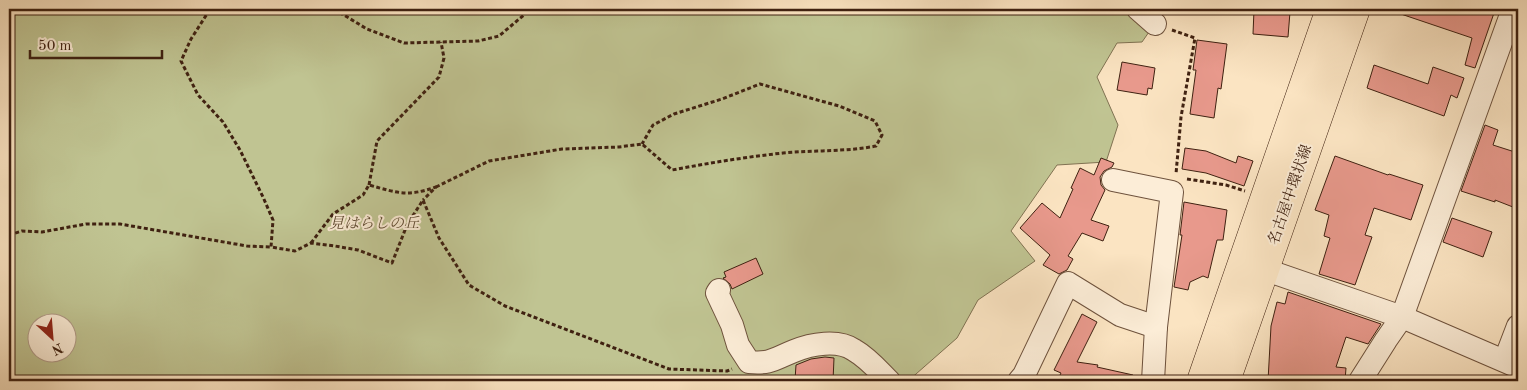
<svg xmlns="http://www.w3.org/2000/svg" width="1527" height="390" viewBox="0 0 1527 390" font-family="'Old Standard TT','Noto Serif JP',serif">
	<style>
		.green { fill: #c0c492; stroke: #807252; fill-rule: evenodd }
		.building { fill: #e8998c; stroke: #3f2111 }
		.lines { fill: none; stroke-linecap: round; stroke-linejoin: round }
		.minor-casing { stroke: #6e523d; stroke-width: 24 }
		.major-casing { stroke: #3f2111; stroke-width: 29 }
		.path { stroke: #3f2111; stroke-width: 3; stroke-dasharray: 4 2.5; stroke-linecap: butt }
		.minor { stroke: #fcedd7; stroke-width: 22 }
		.major { stroke: #fbe4c2; stroke-width: 28 }
		.labels { text-anchor: middle; dominant-baseline: central; stroke-width: 4; stroke-linejoin: round; paint-order: stroke }
		.street-label { font-size: 15px; fill: #3f2111; stroke: #fcedd7 }
		.park-label { font-size: 15px; font-style: italic; fill: #5f4a31; stroke: #fcedd7 }
	</style>
	<rect width="100%" height="100%" fill="#fbe4c2"/>
	<filter id="stains"><feTurbulence type="fractalNoise" baseFrequency=".004" numOctaves="4"/><feColorMatrix values="0 0 0 0 .2 0 0 0 0 .09 0 0 0 0 .02 0 0 0 .5 -.17"/></filter>
	<radialGradient id="worn" r=".72"><stop offset=".6" stop-color="#630" stop-opacity="0"/><stop offset="1" stop-color="#630" stop-opacity=".3"/></radialGradient>
	<path class="green" d="M9,9H1165L1142,42L1117,43L1097,77L1118,125L1106,162L1057,165L1011,231L1035,261L978,300L957,338L908,381H9ZM38,322H68V352H38Z"/>
	<g class="building">
		<path d="M1392,9H1480L1494,13L1475,68L1465,65L1472,38L1392,11Z"/>
		<path d="M1254,10L1290,12L1288,37L1253,34Z"/>
		<path d="M1197,40L1227,44L1221,89L1218,88L1214,118L1190,114L1196,70H1193Z"/>
		<path d="M1122,62L1155,68L1152,89L1148,88L1147,95L1117,90Z"/>
		<path d="M1374,65L1428,84L1433,67L1464,78L1457,98L1451,95L1444,116L1367,88Z"/>
		<path d="M1485,125L1498,130L1493,145L1518,153V209L1495,200V202L1461,191Z"/>
		<path d="M1185,148L1206,151L1236,163L1238,156L1253,161L1244,186L1206,173L1182,169Z"/>
		<path d="M1335,156L1388,175L1389,174L1423,185L1411,220L1374,208L1365,235L1372,237L1355,285L1319,274L1330,238L1324,236L1329,215L1315,210Z"/>
		<path d="M1101,158L1114,163L1112,167L1104,171L1100,177L1101,185L1105,190L1091,220L1109,226L1103,241L1082,233L1068,256L1073,259L1067,270L1059,274L1043,265L1050,255L1020,228L1042,203L1060,218L1073,189L1071,188L1080,168L1094,175Z"/>
		<path d="M1184,202L1227,210L1223,240H1217L1208,278L1203,276L1190,282L1188,290L1174,287L1182,235H1180Z"/>
		<path d="M1452,218L1492,232L1483,257L1443,242Z"/>
		<path d="M756,258L763,274L732,289L730,284L723,278L726,277L724,272Z"/>
		<path d="M1288,292L1381,324L1368,344L1346,337L1336,367L1346,368L1345,381H1268L1271,326L1277,302L1285,304Z"/>
		<path d="M1082,314L1097,322L1077,362L1098,365L1097,367L1133,375V381H1057L1061,373L1054,370Z"/>
		<path d="M825,357L834,358L833,381L795,380L796,365L811,359Z"/>
	</g>
	<g class="lines">
		<g class="minor-casing">
			<g id="minor">
				<path d="M1138,9L1155,24"/>
				<path d="M1113,180L1172,192L1156,327L1153,381"/>
				<path d="M1266,270L1402,317L1513,9"/>
				<path d="M719,290L717,293L732,325L738,345L749,362C771,364 774,359 794,351C811,344 838,339 854,350C868,358 878,370 889,381"/>
				<path d="M1505,360L1518,326"/>
				<path d="M1019,381L1024,375L1068,283L1120,315L1156,327"/>
				<path d="M1360,381L1386,340L1402,317L1518,367"/>
			</g>
		</g>
		<g class="major-casing">
			<g id="major">
				<path d="M1201,381L1330,9"/>
				<path d="M1226,381L1356,9"/>
			</g>
		</g>
		<g class="path">
			<path d="M208,9L207,14L191,39L181,61L198,95L223,122L240,150L263,197L273,220L271,247L295,251L311,243L335,246L358,250L392,263L407,225L423,200L439,238L469,285L505,306L669,369L727,371L732,369"/>
			<path d="M334,9L367,29L404,43L478,41L499,36L531,9"/>
			<path d="M1172,30L1195,38L1181,117L1176,174"/>
			<path d="M1187,179L1226,185L1245,191"/>
			<path d="M369,185L377,141L439,77L444,58L441,42"/>
			<path d="M436,187L489,161L562,149L619,147L642,144L672,170C709,163 746,157 783,153C814,150 845,152 876,146L882,135L875,121L839,106L760,84L722,99L674,114L653,125L642,144"/>
			<path d="M9,235L22,231L42,232L86,224H120L247,246L271,247"/>
			<path d="M311,243L333,214L363,195L369,185C398,193 407,197 436,187L423,200"/>
			<path d="M9,289L10,268"/>
		</g>
		<use href="#minor" class="minor"/>
		<use href="#major" class="major"/>
	</g>
	<g class="labels">
		<g class="street-label">
			<text transform="translate(1291 195) rotate(-71)">名古屋中環状線</text>
		</g>
		<g class="park-label">
			<text x="374" y="224">見はらしの丘</text>
		</g>
	</g>
	<rect width="1527" height="390" fill="none" stroke="#fbe4c2" stroke-width="30"/>
	<rect x="10" y="10" width="1507" height="370" fill="none" stroke="#3f2111" stroke-width="2.5"/>
	<rect x="15" y="15" width="1497" height="360" fill="none" stroke="#3f2111"/>
	<g transform="translate(52 338) rotate(154)"><circle r="24" fill="#fcedd7" stroke="#b09b88"/>
	<path d="M0-4L9 19L0 12L-9 19Z" fill="#8f2418"/>
	<text y="-8" font-size="14" font-weight="bold" text-anchor="middle" fill="#3f2111">N</text>
	</g>
	<path d="M30 50v8h132v-8" fill="none" stroke="#3f2111" stroke-width="2.5"/>
	<text x="38" y="50" font-size="15" fill="#3f2111" stroke="#fcedd7" stroke-width="4" paint-order="stroke">50 m</text>
	<rect width="100%" height="100%" filter="url(#stains)"/>
	<rect width="100%" height="100%" fill="url(#worn)"/>
</svg>
